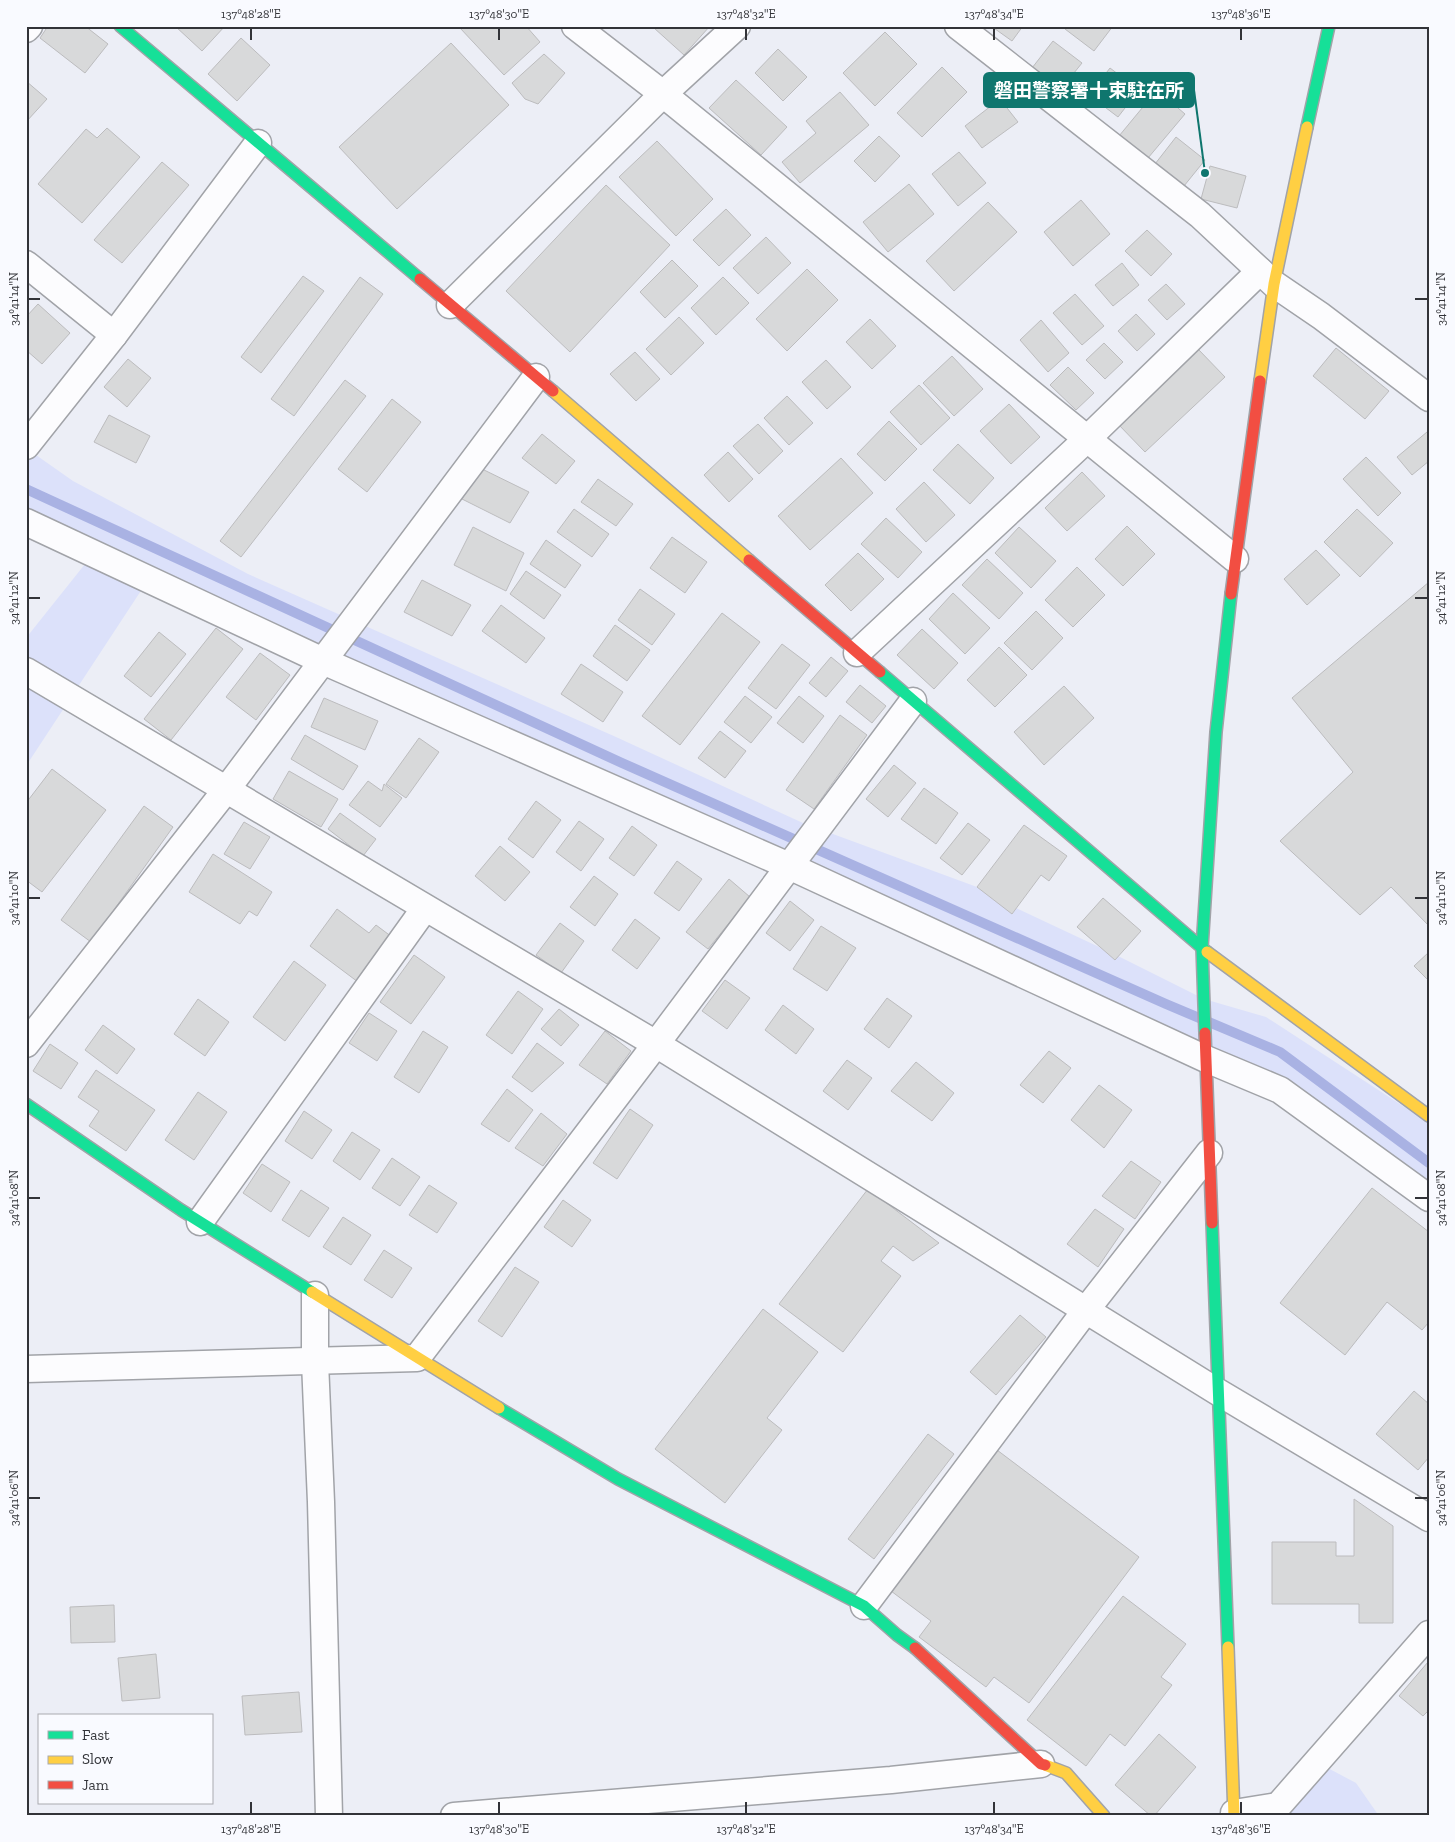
<svg xmlns="http://www.w3.org/2000/svg" width="1455" height="1842" viewBox="0 0 1455 1842" font-family="'Zilla Slab','Noto Sans JP',serif">
	<style>
		.green { fill: #dce1fa }
		.lines { fill: none; stroke-linecap: round; stroke-linejoin: round }
		.stream { stroke: #a9b2e3; stroke-width: 10 }
		.building { fill: #d8d9da; stroke: #bcbcbe }
		.street-casing { stroke: #a1a3a8; stroke-width: 29 }
		.fast-casing { stroke: #a1a3a8; stroke-width: 14 }
		.slow-casing { stroke: #a1a3a8; stroke-width: 14 }
		.jam-casing { stroke: #a1a3a8; stroke-width: 14 }
		.street { stroke: #fcfcfe; stroke-width: 26 }
		.fast { stroke: #16e098; stroke-width: 11 }
		.slow { stroke: #ffcf43; stroke-width: 11 }
		.jam { stroke: #f24e42; stroke-width: 11 }
		.ticks { fill: none; stroke: #323338; stroke-width: 2 }
		.leader { fill: none; stroke: #0f766e; stroke-width: 2 }
		.callout-dot { fill: #0f766e; stroke: #f9faff; stroke-width: 2 }
		.callout { fill: #0f766e; stroke: #0f766e; stroke-width: 2 }
		.callout-label { font-size: 19px; text-anchor: middle; font-weight: bold; fill: #fff }
		.neatline { fill: none; stroke: #323338; stroke-width: 2 }
		.ticks-label { font-size: 12px; text-anchor: middle; fill: #323338 }
	</style>
	<rect width="100%" height="100%" fill="#eceef6"/>
	<g class="green">
		<path d="M26,448L73,481L248,574L616,737L803,823L977,887L995,898L1114,954L1204,999L1266,1017L1429,1123V1198L1280,1090L148,580L26,766V638L93,554L26,522Z"/>
		<path d="M1324,1766L1356,1783L1379,1816H1281Z"/>
	</g>
	<g class="lines">
		<path class="stream" d="M26,489L622,763L1166,1004L1280,1052L1429,1163"/>
	</g>
	<g class="building">
		<path d="M48,26H85L108,44L85,73L40,38Z"/>
		<path d="M175,26H225L202,51Z"/>
		<path d="M462,26H526L540,42L504,75L460,28Z"/>
		<path d="M656,26H710L684,55L654,28Z"/>
		<path d="M991,26H1023L1012,41Z"/>
		<path d="M1068,26H1113L1094,51L1065,29Z"/>
		<path d="M885,32L917,64L875,106L843,73Z"/>
		<path d="M241,38L270,65L237,101L208,74Z"/>
		<path d="M1053,41L1082,63L1061,89L1032,68Z"/>
		<path d="M451,43L509,105L397,209L339,147Z"/>
		<path d="M778,49L807,77L783,101L755,73Z"/>
		<path d="M544,54L565,73L538,104L525,99L512,83Z"/>
		<path d="M942,67L967,92L922,137L897,113Z"/>
		<path d="M1110,68L1139,90L1118,117L1089,95Z"/>
		<path d="M736,80L787,127L761,155L709,108Z"/>
		<path d="M26,81L47,99L26,122Z"/>
		<path d="M1157,90L1185,114L1148,158L1119,136Z"/>
		<path d="M840,92L869,125L800,183L782,162L816,133L806,121Z"/>
		<path d="M1000,99L1018,122L982,148L965,126Z"/>
		<path d="M107,128L140,157L82,223L38,184L86,129L97,138Z"/>
		<path d="M879,136L900,156L875,182L854,161Z"/>
		<path d="M1176,137L1205,160L1184,186L1155,164Z"/>
		<path d="M657,141L713,199L676,236L619,177Z"/>
		<path d="M959,152L986,183L958,206L932,174Z"/>
		<path d="M162,162L189,185L122,263L94,240Z"/>
		<path d="M1210,166L1246,176L1237,208L1201,199Z"/>
		<path d="M909,184L934,214L888,252L863,222Z"/>
		<path d="M606,185L670,245L570,352L506,291Z"/>
		<path d="M1081,200L1110,234L1073,266L1044,232Z"/>
		<path d="M988,202L1017,232L954,291L926,261Z"/>
		<path d="M726,209L751,235L719,266L693,240Z"/>
		<path d="M1147,230L1172,254L1151,276L1125,251Z"/>
		<path d="M766,237L791,263L758,294L733,268Z"/>
		<path d="M672,260L698,286L665,318L640,292Z"/>
		<path d="M1122,263L1139,285L1113,306L1095,285Z"/>
		<path d="M807,269L838,300L787,351L756,319Z"/>
		<path d="M303,276L324,291L261,373L241,357Z"/>
		<path d="M360,277L383,294L294,416L271,399Z"/>
		<path d="M723,277L749,303L716,335L691,308Z"/>
		<path d="M1166,284L1185,304L1167,320L1148,300Z"/>
		<path d="M1075,294L1104,326L1082,345L1053,313Z"/>
		<path d="M38,304L70,333L42,364L26,350V317Z"/>
		<path d="M1136,314L1155,334L1137,351L1118,331Z"/>
		<path d="M679,317L704,343L671,375L646,349Z"/>
		<path d="M870,319L896,346L872,369L846,342Z"/>
		<path d="M1041,320L1069,353L1048,372L1020,340Z"/>
		<path d="M1104,343L1123,362L1105,379L1086,360Z"/>
		<path d="M1336,348L1389,391L1365,419L1313,376Z"/>
		<path d="M1198,349L1225,377L1145,452L1118,424Z"/>
		<path d="M635,352L660,379L636,401L610,374Z"/>
		<path d="M952,356L983,389L954,416L923,383Z"/>
		<path d="M128,359L151,378L127,407L104,387Z"/>
		<path d="M826,360L851,387L827,409L802,382Z"/>
		<path d="M1068,367L1094,393L1076,410L1050,385Z"/>
		<path d="M345,380L366,396L241,557L220,541Z"/>
		<path d="M919,385L950,418L921,445L890,412Z"/>
		<path d="M787,396L813,423L789,445L764,418Z"/>
		<path d="M392,399L421,422L367,492L338,469Z"/>
		<path d="M1009,404L1040,437L1011,464L980,431Z"/>
		<path d="M109,415L150,436L136,463L94,442Z"/>
		<path d="M889,421L917,449L885,481L857,454Z"/>
		<path d="M758,424L783,451L759,474L733,446Z"/>
		<path d="M1427,432L1429,434V461L1412,475L1397,457Z"/>
		<path d="M542,434L575,461L556,484L522,458Z"/>
		<path d="M958,444L994,478L970,504L933,470Z"/>
		<path d="M728,452L753,479L729,502L704,475Z"/>
		<path d="M1366,457L1401,493L1378,516L1343,479Z"/>
		<path d="M841,458L873,493L810,550L778,516Z"/>
		<path d="M480,468L529,492L510,523L462,499Z"/>
		<path d="M1082,472L1105,496L1067,531L1045,508Z"/>
		<path d="M598,479L633,504L616,526L581,502Z"/>
		<path d="M924,482L955,515L926,542L896,509Z"/>
		<path d="M574,509L609,534L592,557L557,532Z"/>
		<path d="M1357,509L1393,543L1360,577L1324,542Z"/>
		<path d="M886,518L922,552L898,578L861,544Z"/>
		<path d="M1127,526L1155,554L1123,586L1095,559Z"/>
		<path d="M473,527L524,553L506,591L454,565Z"/>
		<path d="M1019,527L1056,561L1031,588L995,553Z"/>
		<path d="M672,537L707,562L685,593L650,568Z"/>
		<path d="M546,540L581,565L565,588L530,564Z"/>
		<path d="M1316,550L1340,575L1307,605L1284,579Z"/>
		<path d="M858,553L884,579L851,611L825,585Z"/>
		<path d="M987,559L1023,593L999,619L962,585Z"/>
		<path d="M1077,567L1105,595L1073,627L1045,600Z"/>
		<path d="M526,571L561,595L544,619L510,594Z"/>
		<path d="M422,580L471,605L452,636L404,612Z"/>
		<path d="M1429,582V926L1391,887L1360,915L1280,841L1353,772L1292,698Z"/>
		<path d="M640,589L675,614L652,645L618,620Z"/>
		<path d="M953,593L990,628L965,654L929,619Z"/>
		<path d="M501,605L545,638L526,663L482,631Z"/>
		<path d="M1036,611L1063,638L1032,670L1004,643Z"/>
		<path d="M722,613L760,642L680,745L642,716Z"/>
		<path d="M615,625L650,650L627,681L593,656Z"/>
		<path d="M216,628L243,649L171,740L144,719Z"/>
		<path d="M922,629L958,663L934,689L897,655Z"/>
		<path d="M159,632L186,654L151,697L124,676Z"/>
		<path d="M782,644L810,665L776,709L748,688Z"/>
		<path d="M999,647L1027,675L995,707L967,680Z"/>
		<path d="M260,653L290,675L256,720L226,697Z"/>
		<path d="M831,657L848,671L826,697L809,683Z"/>
		<path d="M581,664L623,692L603,722L561,694Z"/>
		<path d="M860,685L886,706L872,723L846,702Z"/>
		<path d="M1064,686L1094,718L1044,765L1014,732Z"/>
		<path d="M745,696L772,717L751,743L724,722Z"/>
		<path d="M799,696L824,716L803,743L777,723Z"/>
		<path d="M324,698L378,721L365,750L311,727Z"/>
		<path d="M840,715L867,735L814,809L786,790Z"/>
		<path d="M720,731L746,751L725,778L698,758Z"/>
		<path d="M305,735L358,766L343,790L291,759Z"/>
		<path d="M419,738L439,752L406,798L386,784Z"/>
		<path d="M894,765L916,783L888,817L866,799Z"/>
		<path d="M52,769L106,810L42,892L26,880V803Z"/>
		<path d="M289,771L338,799L321,827L273,799Z"/>
		<path d="M368,781L382,791L384,784L402,798L380,827L349,805Z"/>
		<path d="M924,788L958,813L936,844L901,819Z"/>
		<path d="M536,801L561,820L533,858L508,839Z"/>
		<path d="M144,806L173,827L91,942L61,920Z"/>
		<path d="M340,813L376,839L363,856L328,829Z"/>
		<path d="M579,821L604,839L581,871L556,852Z"/>
		<path d="M244,822L270,837L250,869L224,854Z"/>
		<path d="M968,823L990,840L962,875L940,858Z"/>
		<path d="M1024,825L1067,856L1049,881L1041,875L1012,914L977,887Z"/>
		<path d="M632,826L657,845L634,876L609,858Z"/>
		<path d="M500,846L530,872L505,901L475,876Z"/>
		<path d="M213,854L272,892L257,916L249,911L240,924L189,892Z"/>
		<path d="M677,861L702,879L679,911L654,893Z"/>
		<path d="M594,876L618,894L595,926L570,907Z"/>
		<path d="M729,879L750,897L708,949L686,932Z"/>
		<path d="M1103,898L1141,931L1115,960L1077,927Z"/>
		<path d="M790,901L814,920L790,951L766,933Z"/>
		<path d="M337,909L369,933L376,925L396,940L362,985L310,946Z"/>
		<path d="M635,919L660,938L637,969L612,950Z"/>
		<path d="M560,923L584,941L561,973L536,955Z"/>
		<path d="M821,926L856,948L827,991L793,969Z"/>
		<path d="M1429,952V981L1414,966Z"/>
		<path d="M414,955L445,977L411,1024L380,1002Z"/>
		<path d="M294,961L326,985L285,1041L253,1017Z"/>
		<path d="M725,980L750,998L727,1029L702,1011Z"/>
		<path d="M518,991L543,1009L512,1054L486,1035Z"/>
		<path d="M887,998L912,1016L889,1048L864,1029Z"/>
		<path d="M198,999L229,1022L205,1056L174,1034Z"/>
		<path d="M783,1005L814,1029L796,1054L765,1030Z"/>
		<path d="M559,1009L579,1025L561,1046L541,1029Z"/>
		<path d="M369,1013L397,1031L377,1061L349,1043Z"/>
		<path d="M103,1025L135,1049L117,1074L85,1050Z"/>
		<path d="M423,1031L448,1047L419,1093L394,1077Z"/>
		<path d="M605,1031L631,1051L607,1084L579,1065Z"/>
		<path d="M537,1043L564,1063L532,1092L512,1077Z"/>
		<path d="M50,1044L78,1063L61,1089L33,1071Z"/>
		<path d="M1049,1051L1071,1068L1043,1103L1020,1085Z"/>
		<path d="M847,1060L872,1078L848,1110L823,1091Z"/>
		<path d="M916,1062L954,1093L932,1121L891,1091Z"/>
		<path d="M96,1070L155,1110L126,1151L89,1126L99,1111L78,1097Z"/>
		<path d="M1099,1085L1132,1110L1104,1148L1071,1120Z"/>
		<path d="M507,1089L533,1110L509,1142L481,1124Z"/>
		<path d="M198,1092L227,1112L194,1160L165,1140Z"/>
		<path d="M630,1109L653,1125L617,1179L593,1163Z"/>
		<path d="M304,1111L332,1130L312,1159L285,1141Z"/>
		<path d="M541,1113L567,1134L543,1166L515,1148Z"/>
		<path d="M352,1132L380,1150L360,1180L333,1161Z"/>
		<path d="M392,1158L420,1177L400,1206L372,1188Z"/>
		<path d="M1131,1161L1161,1182L1135,1219L1102,1196Z"/>
		<path d="M262,1164L290,1182L271,1212L243,1193Z"/>
		<path d="M429,1185L457,1203L437,1233L409,1215Z"/>
		<path d="M1372,1188L1429,1232V1322L1422,1330L1387,1302L1345,1355L1280,1303Z"/>
		<path d="M868,1189L939,1243L913,1261L893,1246L881,1261L901,1276L843,1352L779,1304Z"/>
		<path d="M301,1190L329,1208L309,1237L282,1220Z"/>
		<path d="M563,1200L591,1220L572,1247L544,1227Z"/>
		<path d="M1095,1209L1124,1229L1098,1267L1067,1244Z"/>
		<path d="M343,1217L371,1235L351,1265L323,1247Z"/>
		<path d="M384,1250L412,1268L392,1298L364,1280Z"/>
		<path d="M515,1267L539,1282L502,1337L478,1321Z"/>
		<path d="M763,1309L818,1352L767,1418L782,1430L725,1503L655,1449Z"/>
		<path d="M1020,1315L1046,1337L996,1395L970,1372Z"/>
		<path d="M1414,1391L1429,1404V1457L1418,1470L1376,1434Z"/>
		<path d="M928,1434L954,1454L874,1559L848,1539Z"/>
		<path d="M997,1450L1139,1557L1029,1703L994,1677L986,1687L919,1637L931,1621L891,1591Z"/>
		<path d="M1354,1499L1393,1526V1623H1359V1604H1272V1542H1336V1556H1354Z"/>
		<path d="M1123,1596L1186,1644L1161,1677L1172,1685L1125,1746L1110,1734L1086,1766L1027,1720Z"/>
		<path d="M114,1605L115,1642L71,1643L70,1607Z"/>
		<path d="M156,1654L160,1698L122,1701L118,1658Z"/>
		<path d="M1428,1662L1429,1710L1423,1716L1399,1696Z"/>
		<path d="M299,1692L302,1732L245,1735L242,1696Z"/>
		<path d="M1159,1734L1196,1767L1154,1816H1151L1115,1785Z"/>
	</g>
	<g class="lines">
		<g class="street-casing">
			<g id="street">
				<path d="M575,26L663,94L1235,559"/>
				<path d="M958,26L1200,215L1274,284L1321,316L1429,398"/>
				<path d="M26,29L29,26"/>
				<path d="M26,264L114,335"/>
				<path d="M450,305L663,94L737,26"/>
				<path d="M26,446L114,335L258,143"/>
				<path d="M26,522L323,661L789,866L1206,1059L1280,1090L1429,1198"/>
				<path d="M857,653L1087,439L1260,271"/>
				<path d="M26,671L656,1044L1218,1392L1429,1518"/>
				<path d="M26,1044L226,790L536,377"/>
				<path d="M200,1222L425,908"/>
				<path d="M315,1295V1362L321,1502L329,1816"/>
				<path d="M26,1369L417,1358L656,1044L913,701"/>
				<path d="M864,1606L1086,1310L1209,1153"/>
				<path d="M1234,1813L1278,1806L1429,1634"/>
				<path d="M454,1816L891,1780L1041,1764"/>
			</g>
		</g>
		<g class="fast-casing">
			<g id="fast">
				<path d="M120,26L420,279"/>
				<path d="M1307,127L1329,26"/>
				<path d="M880,672L1207,952"/>
				<path d="M1205,1033L1202,948L1216,732L1231,594"/>
				<path d="M26,1104L181,1210L312,1292"/>
				<path d="M1212,1223L1228,1647"/>
				<path d="M499,1408L618,1479L864,1606L897,1635L915,1648"/>
			</g>
		</g>
		<g class="slow-casing">
			<g id="slow">
				<path d="M1260,381L1274,284L1307,127"/>
				<path d="M553,391L749,560"/>
				<path d="M1207,952L1429,1116"/>
				<path d="M312,1292L499,1408"/>
				<path d="M1228,1647L1234,1816"/>
				<path d="M1045,1765L1066,1773L1104,1816"/>
			</g>
		</g>
		<g class="jam-casing">
			<g id="jam">
				<path d="M420,279L553,391"/>
				<path d="M749,560L880,672"/>
				<path d="M1231,594L1260,381"/>
				<path d="M1205,1033L1212,1223"/>
				<path d="M915,1648L1041,1764L1045,1765"/>
			</g>
		</g>
		<use href="#street" class="street"/>
		<use href="#fast" class="fast"/>
		<use href="#slow" class="slow"/>
		<use href="#jam" class="jam"/>
	</g>
	<path class="ticks" d="M251,28V40M499,28V40M746,28V40M994,28V40M1241,28V40M28,299H40M1415,299H1428M28,598H40M1415,598H1428M28,898H40M1415,898H1428M28,1198H40M1415,1198H1428M28,1498H40M1415,1498H1428M251,1802V1814M499,1802V1814M746,1802V1814M994,1802V1814M1241,1802V1814"/>
	<path class="leader" d="M1205 173L1194 90"/>
	<circle class="callout-dot" cx="1205" cy="173" r="5"/>
	<rect class="callout" x="984" y="73" width="210" height="34" rx="5"/>
	<g class="callout-label">
		<text x="1089" y="97">磐田警察署十束駐在所</text>
	</g>
	<rect width="1455" height="1842" fill="none" stroke="#f9faff" stroke-width="55"/>
	<rect x="38" y="1714" width="175" height="90" fill="#f9faff" stroke="#a9aaaf"/>
	<rect x="48" y="1731" width="25" height="8" fill="#16e098" stroke="#a9aaaf"/>
	<text x="82" y="1740" font-size="15" fill="#323338">Fast</text>
	<rect x="48" y="1756" width="25" height="8" fill="#ffcf43" stroke="#a9aaaf"/>
	<text x="82" y="1764" font-size="15" fill="#323338">Slow</text>
	<rect x="48" y="1781" width="25" height="8" fill="#f24e42" stroke="#a9aaaf"/>
	<text x="82" y="1790" font-size="15" fill="#323338">Jam</text>
	<rect x="28" y="28" width="1400" height="1786" class="neatline"/>
	<g class="ticks-label">
		<text x="251" y="18">137°48'28"E</text>
		<text x="499" y="18">137°48'30"E</text>
		<text x="746" y="18">137°48'32"E</text>
		<text x="994" y="18">137°48'34"E</text>
		<text x="1241" y="18">137°48'36"E</text>
		<text transform="translate(14 299) rotate(-90)" y="4">34°41'14"N</text>
		<text transform="translate(1441 299) rotate(-90)" y="4">34°41'14"N</text>
		<text transform="translate(14 598) rotate(-90)" y="4">34°41'12"N</text>
		<text transform="translate(1441 598) rotate(-90)" y="4">34°41'12"N</text>
		<text transform="translate(14 898) rotate(-90)" y="4">34°41'10"N</text>
		<text transform="translate(1441 898) rotate(-90)" y="4">34°41'10"N</text>
		<text transform="translate(14 1198) rotate(-90)" y="4">34°41'08"N</text>
		<text transform="translate(1441 1198) rotate(-90)" y="4">34°41'08"N</text>
		<text transform="translate(14 1498) rotate(-90)" y="4">34°41'06"N</text>
		<text transform="translate(1441 1498) rotate(-90)" y="4">34°41'06"N</text>
		<text x="251" y="1833">137°48'28"E</text>
		<text x="499" y="1833">137°48'30"E</text>
		<text x="746" y="1833">137°48'32"E</text>
		<text x="994" y="1833">137°48'34"E</text>
		<text x="1241" y="1833">137°48'36"E</text>
	</g>
</svg>
